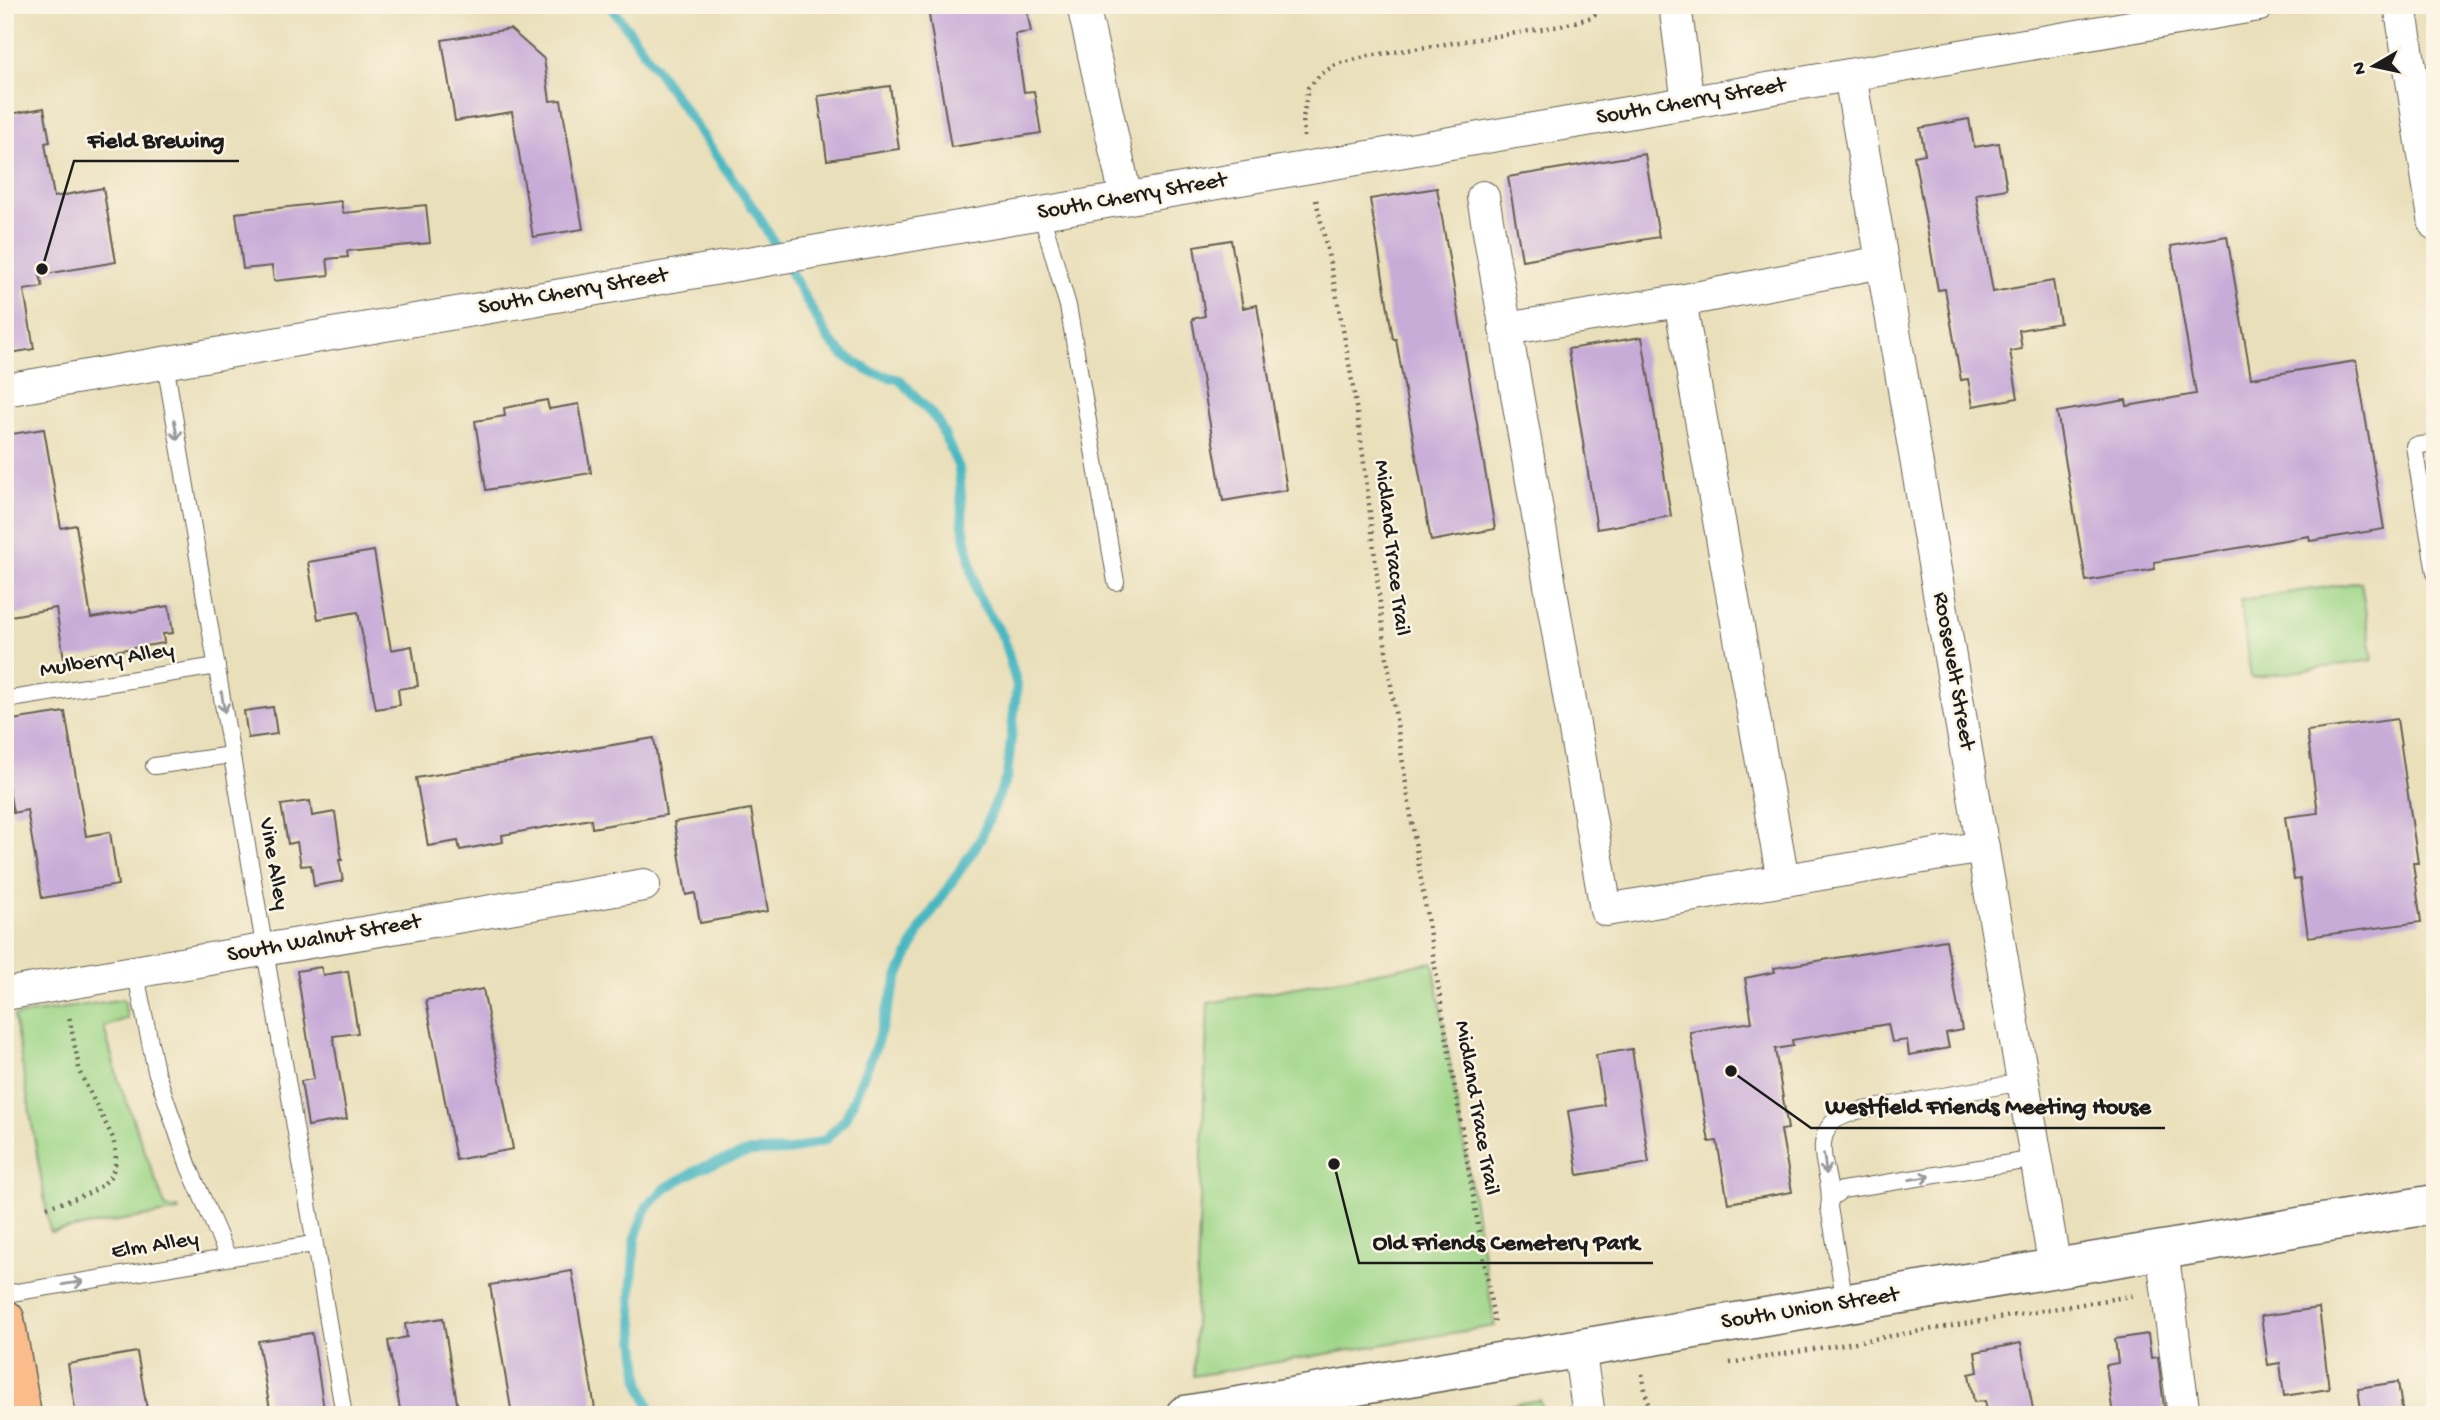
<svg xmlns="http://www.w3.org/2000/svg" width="2440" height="1420" viewBox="0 0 2440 1420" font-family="'Gochi Hand',sans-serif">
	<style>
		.green { fill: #9dd587; stroke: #5c7852; stroke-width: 2 }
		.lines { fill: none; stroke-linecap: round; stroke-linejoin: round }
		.stream { stroke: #49b7c1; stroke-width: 10 }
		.building { fill: #c8acd8 }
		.service-casing { stroke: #646053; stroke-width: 18 }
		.minor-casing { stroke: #646053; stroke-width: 34 }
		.tertiary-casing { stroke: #646053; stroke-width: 41 }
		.primary-casing { stroke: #646053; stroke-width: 41 }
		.path { stroke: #646053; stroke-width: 4.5; stroke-dasharray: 2 5; stroke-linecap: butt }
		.service { stroke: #fff; stroke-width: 16 }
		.minor { stroke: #fff; stroke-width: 32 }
		.tertiary { stroke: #fff; stroke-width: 38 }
		.primary { stroke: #f9bc8a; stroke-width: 38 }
		.oneway { stroke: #999 }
		.labels { text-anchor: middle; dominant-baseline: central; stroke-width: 5; stroke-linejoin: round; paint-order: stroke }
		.street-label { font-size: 23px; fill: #1c1c1c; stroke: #fcf5e5 }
		.leader { fill: none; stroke: #1c1c1c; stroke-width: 2.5 }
		.callout-dot { fill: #1c1c1c; stroke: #fcf5e5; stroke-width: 2.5 }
		.callout-label { font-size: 24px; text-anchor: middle; font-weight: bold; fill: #1c1c1c; stroke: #fcf5e5; stroke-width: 5; stroke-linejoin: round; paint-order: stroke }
	</style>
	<rect width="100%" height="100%" fill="#fcf5e5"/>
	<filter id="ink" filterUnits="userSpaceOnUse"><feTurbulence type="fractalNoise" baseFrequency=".0143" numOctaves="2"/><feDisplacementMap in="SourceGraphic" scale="14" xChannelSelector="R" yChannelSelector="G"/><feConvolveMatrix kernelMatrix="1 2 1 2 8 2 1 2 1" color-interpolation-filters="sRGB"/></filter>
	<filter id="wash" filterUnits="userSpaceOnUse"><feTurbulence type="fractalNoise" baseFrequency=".00686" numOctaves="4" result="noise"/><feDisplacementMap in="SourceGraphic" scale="28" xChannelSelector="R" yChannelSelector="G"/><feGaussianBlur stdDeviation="1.57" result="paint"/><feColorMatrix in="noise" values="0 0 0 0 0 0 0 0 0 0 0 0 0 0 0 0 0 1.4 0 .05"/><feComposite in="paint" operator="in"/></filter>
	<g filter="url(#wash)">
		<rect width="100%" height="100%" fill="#e9dfba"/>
		<g class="green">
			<path d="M2361,582L2373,660L2251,678L2240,600Z"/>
			<path d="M1433,962L1495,1326L1193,1376L1208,1003Z"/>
			<path d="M124,999L127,1018L104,1027L118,1079L166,1208H178L179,1211L50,1232L14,1016Z"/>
			<path d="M1540,1400L1543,1415H1452Z"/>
		</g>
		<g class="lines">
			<path class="stream" d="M609,5L628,29L758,215L829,340L845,356L871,372L900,380L938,421L959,468L963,525L977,595L1003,637L1017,685L1007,776L980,840L920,930L898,977L875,1048L846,1118L825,1140L789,1151L750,1152L703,1167L667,1187L647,1206L635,1238L631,1298L640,1382L652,1415"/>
		</g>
		<g id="blocks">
			<g class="building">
				<path d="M949,5H1026L1031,32L1015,34L1024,92L1034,91L1041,133L951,147L928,9Z"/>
				<path d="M510,29L544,59L550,101L561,100L583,229L533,237L512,112L455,121L442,40Z"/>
				<path d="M890,86L899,149L827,160L818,96Z"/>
				<path d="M44,108L50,142L45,143L54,197L103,188L116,262L40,275L43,287L24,290L34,349L5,354V115Z"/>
				<path d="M1969,119L1974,147L1999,143L2007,189L1976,194L1993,292L2053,281L2060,323L2019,330L2022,349L2010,351L2018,398L1973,406L1968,379L1961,380L1945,289L1938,290L1914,156L1925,154L1920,128Z"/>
				<path d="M1645,154L1659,237L1522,260L1508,177Z"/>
				<path d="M1437,188L1495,529L1431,541L1396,339H1393L1370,199Z"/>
				<path d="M341,201L343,213L426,205L430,243L347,251L348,257L327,259L329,275L274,281L272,266L243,269L236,213Z"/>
				<path d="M2227,236L2251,378L2356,361L2384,529L2310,541L2309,536L2154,562L2155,569L2086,581L2057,412L2126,400L2127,406L2196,394L2171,246Z"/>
				<path d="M1231,240L1243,308L1257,305L1287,490L1223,501L1192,319L1205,316L1194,246Z"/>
				<path d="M1642,337L1671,516L1597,529L1568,349Z"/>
				<path d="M547,400L549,409L579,404L591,473L486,490L475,421L505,416L504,408Z"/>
				<path d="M44,429L61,528L76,525L91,618L169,606L173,633L163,634L164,643L64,659L56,608L5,617V435Z"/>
				<path d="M374,551L391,650L412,646L418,686L398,689L400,705L376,709L358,612L318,619L308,562Z"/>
				<path d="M273,707L277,734L248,738L244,711Z"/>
				<path d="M65,712L86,836L110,832L118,885L42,898L27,810L13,813L5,767V721Z"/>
				<path d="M2397,719L2418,863H2413L2421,922L2308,937L2300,879L2294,880L2285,817L2318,813L2307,731Z"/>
				<path d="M654,738L666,815L592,828L591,819L502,835L503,842L460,850L458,841L428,846L416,778Z"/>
				<path d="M310,801L312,816L335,812L342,860H339L343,881L314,886L311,865L301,866L297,842L288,844L281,805Z"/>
				<path d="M751,809L768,911L700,923L695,893L686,895L674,822Z"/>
				<path d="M1946,940L1962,1030L1946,1033L1949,1048L1909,1055L1907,1040L1892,1042L1888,1024L1792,1040L1793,1046L1775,1049L1788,1129L1781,1130L1792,1192L1728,1203L1717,1141L1709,1142L1690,1032L1752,1022L1745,978L1775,972L1774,968Z"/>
				<path d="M321,967L323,975L348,971L358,1033L333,1036L347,1119L308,1126L301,1081L314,1079L297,971Z"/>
				<path d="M483,989L513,1149L456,1160L426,1000Z"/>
				<path d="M1632,1049L1649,1163L1578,1175L1568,1111L1604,1105L1596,1055Z"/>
				<path d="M572,1271L596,1415H512L490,1285Z"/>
				<path d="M2319,1308L2329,1389L2284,1396L2280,1363L2268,1365L2261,1316Z"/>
				<path d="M443,1318L459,1415H401L388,1341L407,1337L405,1324Z"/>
				<path d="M312,1333L325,1415H271L258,1341Z"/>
				<path d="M2148,1334L2151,1358L2158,1357L2165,1415H2113L2106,1365L2118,1363L2115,1339Z"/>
				<path d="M2021,1343L2034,1415H1988L1985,1401L1974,1402L1969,1374L1978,1372L1975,1352Z"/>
				<path d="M137,1352L148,1415H76L68,1364Z"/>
				<path d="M2398,1382L2403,1415H2362L2358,1388Z"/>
			</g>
		</g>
	</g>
	<g filter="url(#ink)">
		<use href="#blocks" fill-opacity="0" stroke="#646053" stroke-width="2"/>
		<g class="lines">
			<g class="service-casing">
				<g id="service">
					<path d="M1041,213L1068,306L1116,582"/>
					<path d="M165,363L344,1415"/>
					<path d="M2435,443L2414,446L2435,573"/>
					<path d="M5,700L217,666"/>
					<path d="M154,766L231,755"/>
					<path d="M135,971L156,1071L189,1167L228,1257"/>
					<path d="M1831,1198L1842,1190L2036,1159"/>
					<path d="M5,1294L313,1244"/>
					<path d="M1845,1303L1829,1207C1835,1180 1810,1147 1832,1123C1838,1117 1850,1114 1857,1111L2023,1082"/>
				</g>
			</g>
			<g class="minor-casing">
				<g id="minor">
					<path d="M1083,5L1126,198"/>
					<path d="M1675,5L1688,103"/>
					<path d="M2400,5L2435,224"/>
					<path d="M1850,75L2055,1268"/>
					<path d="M1483,197L1606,910L1983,847"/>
					<path d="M1505,329L1680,301"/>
					<path d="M5,390L2259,5"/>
					<path d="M1783,880L1680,301L1882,262"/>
					<path d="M5,994L644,885"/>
					<path d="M2162,1250L2184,1415"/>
					<path d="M1579,1348L1589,1415"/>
				</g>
			</g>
			<g class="tertiary-casing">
				<path id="tertiary" d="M1185,1415L2435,1204"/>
			</g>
			<g class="primary-casing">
				<path id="primary" d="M5,1319L22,1415"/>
			</g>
			<g class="path">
				<path d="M1304,137L1303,118L1308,88L1322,73L1337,64L1369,56L1561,26L1592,17L1607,5"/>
				<path d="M1316,200C1333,273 1347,346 1358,420C1370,499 1376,579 1387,658C1420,881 1457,1103 1495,1325"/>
				<path d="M47,1207C85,1195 129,1188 112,1136L80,1073L69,1016"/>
				<path d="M1730,1363L2136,1295"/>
				<path d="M1642,1374L1650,1415"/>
			</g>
			<use href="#service" class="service"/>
			<use href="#minor" class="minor"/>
			<use href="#tertiary" class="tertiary"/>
			<use href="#primary" class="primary"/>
		</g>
		<defs><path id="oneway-shaft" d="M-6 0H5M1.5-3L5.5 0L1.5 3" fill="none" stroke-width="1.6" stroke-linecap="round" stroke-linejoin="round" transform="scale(1.75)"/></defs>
		<g class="oneway">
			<use href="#oneway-shaft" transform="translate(176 430) rotate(80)"/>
			<use href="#oneway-shaft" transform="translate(223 702) rotate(81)"/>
			<use href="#oneway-shaft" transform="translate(1825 1164) rotate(82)"/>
			<use href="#oneway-shaft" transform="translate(1920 1178) rotate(-9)"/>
			<use href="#oneway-shaft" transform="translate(73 1283) rotate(-9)"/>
		</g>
	</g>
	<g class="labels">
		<g class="street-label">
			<text transform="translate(1691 102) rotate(-10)">South Cherry Street</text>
			<text transform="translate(1132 197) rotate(-10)">South Cherry Street</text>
			<text transform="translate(573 292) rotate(-10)">South Cherry Street</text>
			<text transform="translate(1391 548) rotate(83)">Midland Trace Trail</text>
			<text transform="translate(107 661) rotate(-9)">Mulberry Alley</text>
			<text transform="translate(1953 671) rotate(80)">Roosevelt Street</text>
			<text transform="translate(273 864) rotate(80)">Vine Alley</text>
			<text transform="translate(324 939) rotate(-10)">South Walnut Street</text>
			<text transform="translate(1476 1108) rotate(80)">Midland Trace Trail</text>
			<text transform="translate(155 1246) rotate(-9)">Elm Alley</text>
			<text transform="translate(1810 1309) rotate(-9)">South Union Street</text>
		</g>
	</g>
	<path class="leader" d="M42 269L74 161H239M1731 1071L1811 1128H2165M1334 1164L1359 1263H1653"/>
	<g class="callout-dot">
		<circle cx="42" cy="269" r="7"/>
		<circle cx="1731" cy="1071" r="7"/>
		<circle cx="1334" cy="1164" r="7"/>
	</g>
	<g class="callout-label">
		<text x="156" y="147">Field Brewing</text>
		<text x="1988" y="1113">Westfield Friends Meeting House</text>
		<text x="1506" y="1249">Old Friends Cemetery Park</text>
	</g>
	<rect width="2440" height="1420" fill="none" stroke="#fcf5e5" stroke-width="28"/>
	<g transform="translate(2374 66) rotate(261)" stroke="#fcf5e5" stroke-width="5" paint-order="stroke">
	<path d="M0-5L12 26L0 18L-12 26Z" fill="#1c1c1c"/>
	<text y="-10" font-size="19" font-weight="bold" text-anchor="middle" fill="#1c1c1c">N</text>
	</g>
</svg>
